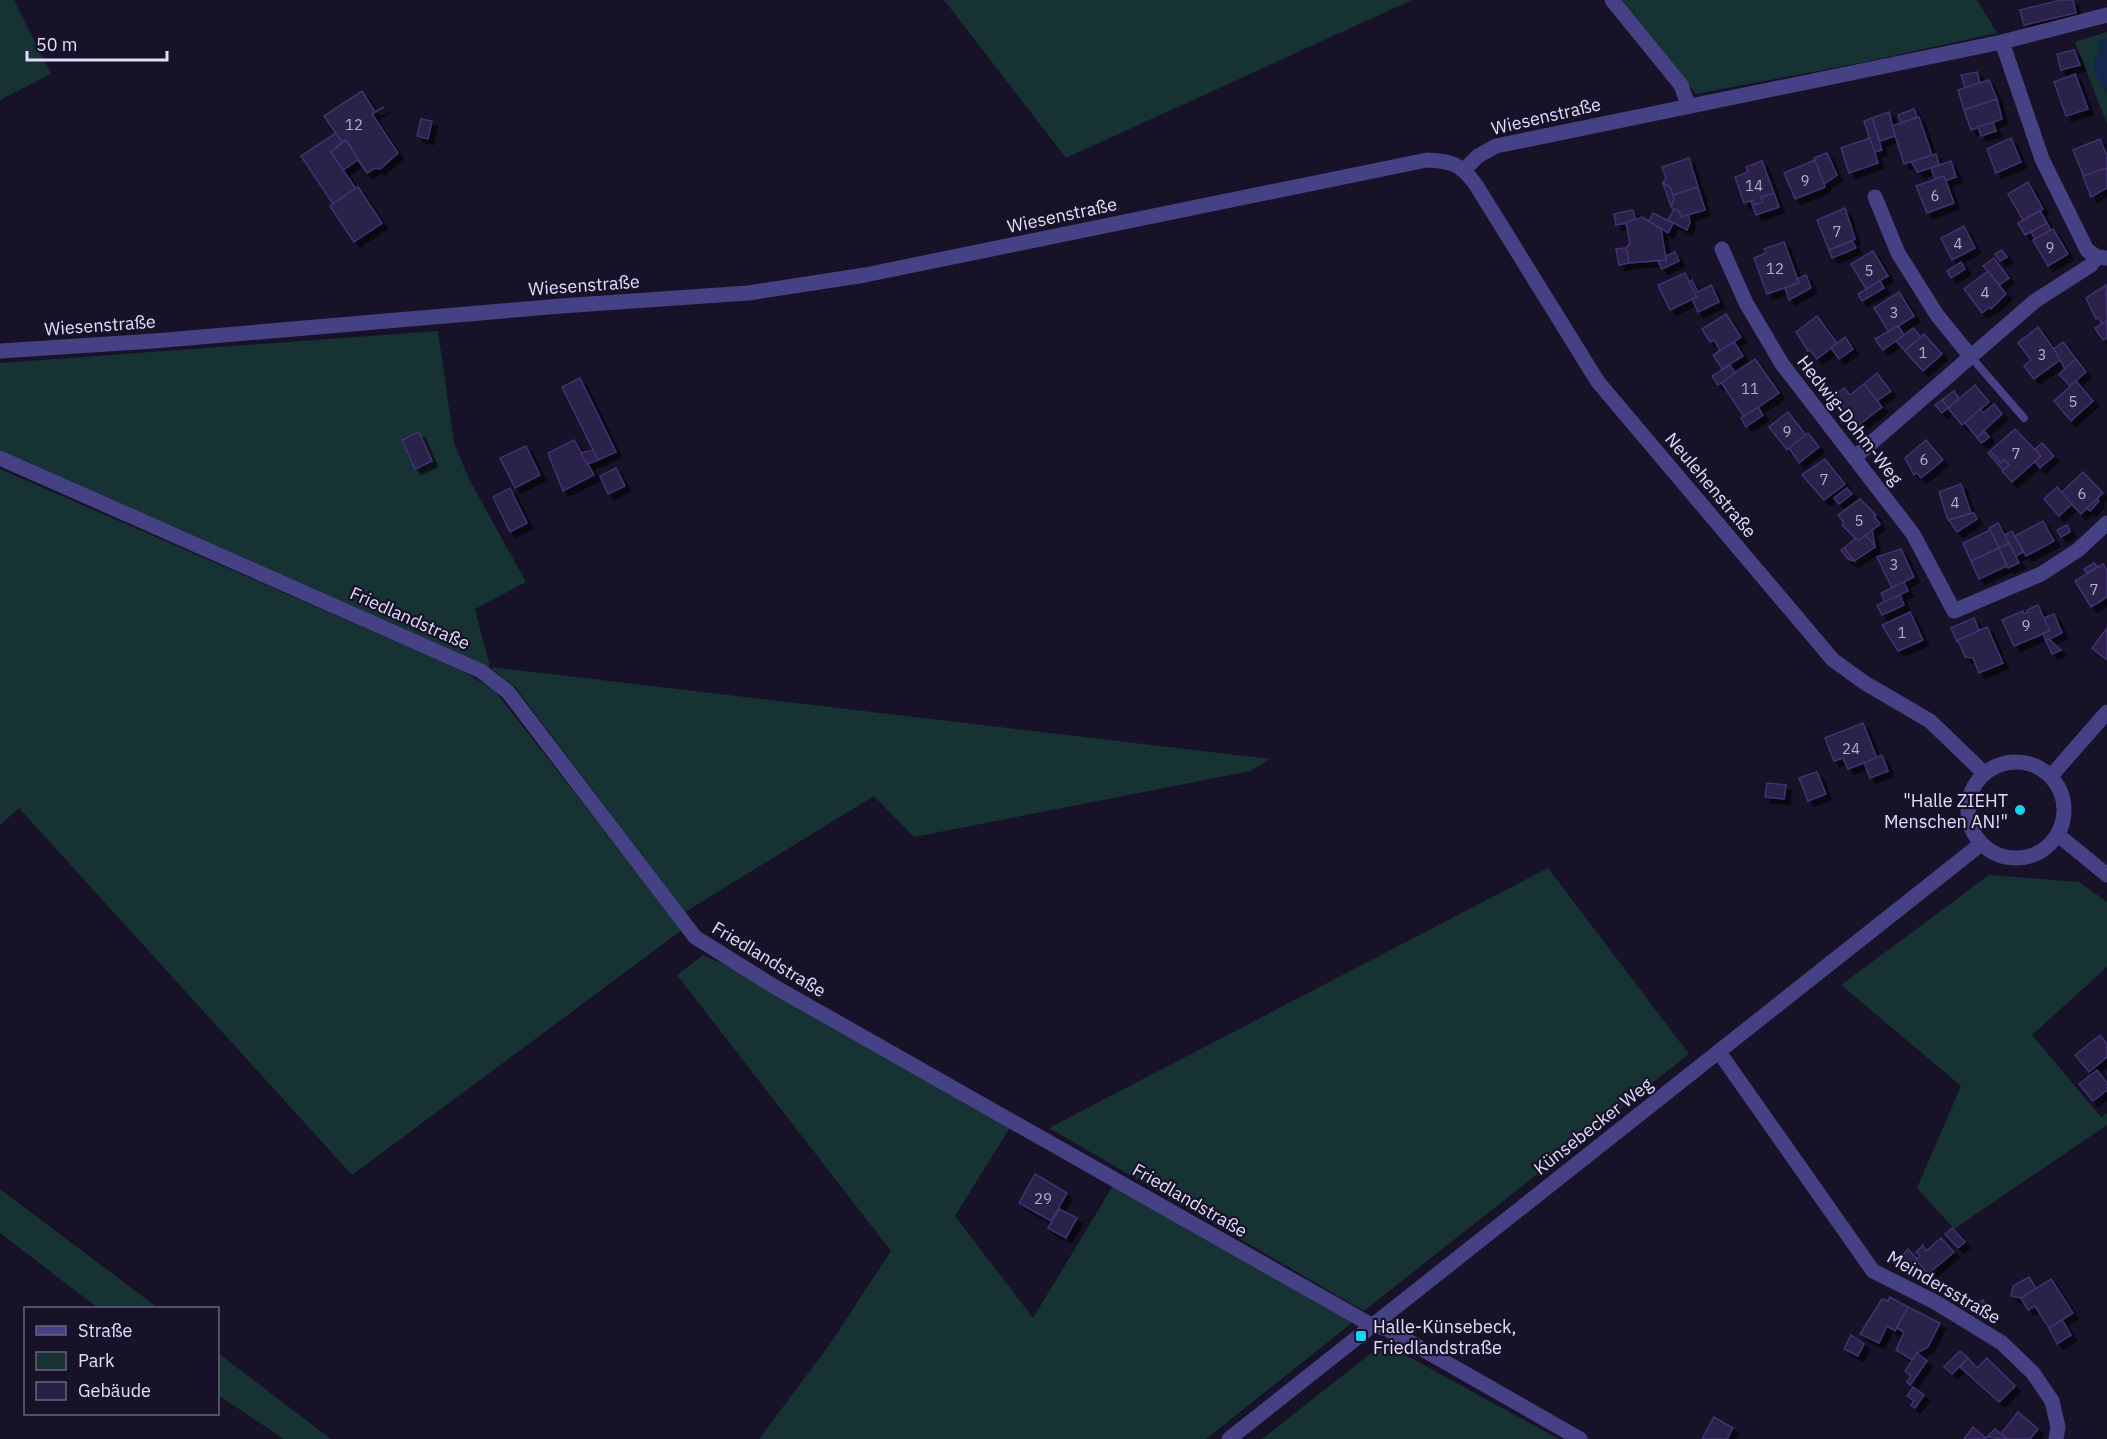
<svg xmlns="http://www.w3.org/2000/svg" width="2107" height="1439" viewBox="0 0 2107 1439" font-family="'IBM Plex Sans',sans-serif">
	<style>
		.green { fill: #163232 }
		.water { fill: #13274c }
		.building { fill: #292048; stroke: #413372; stroke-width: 1.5; filter: url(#shadow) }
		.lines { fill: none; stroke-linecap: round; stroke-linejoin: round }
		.service { stroke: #454184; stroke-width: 8 }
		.minor { stroke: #454184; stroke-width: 15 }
		.tertiary { stroke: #454184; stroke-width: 15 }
		.poi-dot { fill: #16d3ef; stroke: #171228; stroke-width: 2 }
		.labels { text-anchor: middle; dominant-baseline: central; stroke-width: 4.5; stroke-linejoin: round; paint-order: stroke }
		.number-label { font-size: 15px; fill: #b3add0 }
		.street-label { font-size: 18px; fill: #e1dcfd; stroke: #171228 }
		.poi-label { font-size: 18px; fill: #e1dcfd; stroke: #171228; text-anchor: end }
	</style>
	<defs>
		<filter id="shadow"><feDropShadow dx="5.5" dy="5.5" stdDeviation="0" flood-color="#0009"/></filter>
	</defs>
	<rect width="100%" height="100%" fill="#171228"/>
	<g class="green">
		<path d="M0,0H14L51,74L0,100Z"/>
		<path d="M944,0H1412L1066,158Z"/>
		<path d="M1622,0H1977L1997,33L1865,62L1696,94Z"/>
		<path d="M2107,32V124L2075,42Z"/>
		<path d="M438,331L454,443L470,481L526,582L475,609L490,667L1270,759L1251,771L914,837L874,796L685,912L515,687L490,667L0,450V363Z"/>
		<path d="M0,469L461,670L495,691L682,930L352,1175L19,808L0,825Z"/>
		<path d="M1548,868L1689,1054L1364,1311L1049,1128Z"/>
		<path d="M1989,875L2079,882L2107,902V967L2032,1035L2101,1117L2107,1113V1125L1954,1229L1917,1188L1961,1086L1841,985Z"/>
		<path d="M703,955L775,987L1011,1126L955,1216L1033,1318L1114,1184L1352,1323L1206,1439H759L830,1344L891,1251L677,975Z"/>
		<path d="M0,1189L158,1308H98L0,1233Z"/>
		<path d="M1384,1343L1559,1439H1262Z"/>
		<path d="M218,1353L331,1439H284L218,1395Z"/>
	</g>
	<path class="water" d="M2107,38V94C2099,78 2087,67 2099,51V40Z"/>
	<g class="building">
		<path d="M2061,0H2073L2076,13L2024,25L2020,10Z"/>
		<path d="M2074,50L2080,65L2061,70L2057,54Z"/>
		<path d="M1977,72L1980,83L1965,88L1961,75Z"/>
		<path d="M2075,74L2088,109L2066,116L2054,82Z"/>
		<path d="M1989,80L1997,99L1964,110L1958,90Z"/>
		<path d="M362,91L375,112L384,107L372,114L398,153L380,169L375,168L367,173L346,140L342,142L324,116Z"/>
		<path d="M1997,99L2002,119L1971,130L1964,110Z"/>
		<path d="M1914,109L1917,117L1901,123L1898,115Z"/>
		<path d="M1889,112L1895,136L1880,141L1872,118Z"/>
		<path d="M1919,117L1932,155L1904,164L1892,126Z"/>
		<path d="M1872,118L1882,150L1874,152L1864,121Z"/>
		<path d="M421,119L432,121L428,139L417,136Z"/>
		<path d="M1993,122L1996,131L1981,136L1978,127Z"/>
		<path d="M336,133L342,142L331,152L356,189L333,204L301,156Z"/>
		<path d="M1870,138L1878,163L1849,173L1841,148Z"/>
		<path d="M2011,138L2021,162L1996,173L1987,149Z"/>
		<path d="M2100,139L2107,156V168L2084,177L2073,150Z"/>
		<path d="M346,140L367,173L358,160L343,170L331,152Z"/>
		<path d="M1827,153L1837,175L1824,184L1814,158Z"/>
		<path d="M1936,154L1939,165L1918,172L1911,162Z"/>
		<path d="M1689,158L1698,187L1673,195L1670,187L1663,183L1666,178L1662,167Z"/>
		<path d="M1815,160L1825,187L1795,199L1784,173Z"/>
		<path d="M1762,161L1774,193L1761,197L1763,202L1755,205L1753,200L1744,203L1735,177L1748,172L1746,167Z"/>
		<path d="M1951,161L1956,177L1945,181L1944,176L1935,179L1931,168Z"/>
		<path d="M2107,168V188L2091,197L2083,176Z"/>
		<path d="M1944,176L1954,203L1927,213L1916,186Z"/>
		<path d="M2028,182L2043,209L2023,220L2008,194Z"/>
		<path d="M1663,183L1670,187L1673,195L1674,200L1671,207Z"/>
		<path d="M358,187L382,223L354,242L330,206Z"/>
		<path d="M1698,187L1705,210L1681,217L1679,211L1671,207L1674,200L1673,195Z"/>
		<path d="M1774,193L1779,207L1756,215L1751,201L1753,200L1755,205L1763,202L1761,197Z"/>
		<path d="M1845,208L1855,239L1829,250L1817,220Z"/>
		<path d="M1674,209L1679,211L1681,217L1688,215L1690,222L1687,230L1668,220Z"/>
		<path d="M1633,210L1635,218L1632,222L1616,225L1614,214Z"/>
		<path d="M2040,211L2047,223L2025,235L2018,223Z"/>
		<path d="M1653,213L1673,223L1668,233L1649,221Z"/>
		<path d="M1642,217L1661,229L1666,260L1629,263L1626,248L1630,243L1626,223Z"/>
		<path d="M2047,223L2051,230L2035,239L2031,232Z"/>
		<path d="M1964,226L1975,248L1952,260L1941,238Z"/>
		<path d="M2053,229L2068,254L2048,266L2033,240Z"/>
		<path d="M1852,241L1856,248L1832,258L1829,250Z"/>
		<path d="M1784,242L1799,283L1767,294L1754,258L1766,253L1764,249Z"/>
		<path d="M1626,248L1629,263L1619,265L1616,249Z"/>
		<path d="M2002,250L2007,257L2000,261L1995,254Z"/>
		<path d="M1873,251L1888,276L1866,289L1851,264Z"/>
		<path d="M1675,252L1679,261L1662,269L1658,261L1666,260V256Z"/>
		<path d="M1994,258L2009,278L1999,285L1983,266Z"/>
		<path d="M1961,262L1965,269L1951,278L1947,271Z"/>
		<path d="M1988,271L2006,294L1991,309L1990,307L1982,313L1964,289Z"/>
		<path d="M1685,273L1697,297L1670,310L1658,285Z"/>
		<path d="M1806,275L1811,288L1789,300L1785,288L1799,283L1797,279Z"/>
		<path d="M1692,280L1698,292L1711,285L1719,302L1698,312L1692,299L1697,297L1689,282Z"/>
		<path d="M1880,281L1884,288L1862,301L1858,294Z"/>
		<path d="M2106,285L2107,321L2102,324L2098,317L2096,319L2086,298Z"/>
		<path d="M1899,292L1914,316L1889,332L1874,308Z"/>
		<path d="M1726,314L1741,337L1717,353L1720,350L1714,340L1710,342L1702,329Z"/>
		<path d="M1817,316L1837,343L1817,359L1810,350L1808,351L1796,332Z"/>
		<path d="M2107,321V338L2103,340L2095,328Z"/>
		<path d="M1898,326L1904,335L1883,350L1875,339Z"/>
		<path d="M2038,327L2061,359L2034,379L2024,366L2031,360L2018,343Z"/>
		<path d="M1913,328L1921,337L1905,351L1896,341Z"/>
		<path d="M1924,334L1942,354L1923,371L1905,351Z"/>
		<path d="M1845,337L1853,349L1839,359L1831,348Z"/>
		<path d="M1734,342L1743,356L1722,369L1713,355Z"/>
		<path d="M2063,342L2076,359L2065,369L2054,349Z"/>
		<path d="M1755,359L1779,393L1744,417L1721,382Z"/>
		<path d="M2076,359L2086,372L2070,386L2059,374Z"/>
		<path d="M1730,365L1735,373L1718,385L1712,376Z"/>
		<path d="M1877,373L1891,391L1877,401L1864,384Z"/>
		<path d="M580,378L616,452L598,460L562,387Z"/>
		<path d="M2076,381L2093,401L2071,421L2054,401Z"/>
		<path d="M1864,384L1882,407L1856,427L1833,397L1844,388L1850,395Z"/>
		<path d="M1975,385L1989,402L1962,425L1948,408Z"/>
		<path d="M1954,391L1959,398L1948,408L1942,400Z"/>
		<path d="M1942,400L1948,408L1942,413L1935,405Z"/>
		<path d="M1994,404L2002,414L1977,437L1965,423L1980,409L1983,413Z"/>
		<path d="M1758,407L1763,415L1746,427L1741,418Z"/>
		<path d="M1788,412L1806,435L1787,450L1769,427Z"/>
		<path d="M2015,429L2041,456L2012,482L2002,471L2009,465L2004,460L2001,463L1990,451Z"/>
		<path d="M419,432L432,461L415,469L402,440Z"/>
		<path d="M1985,432L1989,437L1982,443L1977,438Z"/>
		<path d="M1808,433L1819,447L1799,463L1789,448Z"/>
		<path d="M574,440L594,475L563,491L548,453Z"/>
		<path d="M1926,440L1943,460L1921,478L1917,473L1914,475L1905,458Z"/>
		<path d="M2042,443L2054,456L2040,468L2035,462L2041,456L2035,449Z"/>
		<path d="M526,446L540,475L515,488L500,458Z"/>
		<path d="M593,450L598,460L587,464L581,453Z"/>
		<path d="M1990,451L2001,463L2004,460L2009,465L2003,470L1988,453Z"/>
		<path d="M1825,459L1845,484L1824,500L1802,475Z"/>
		<path d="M616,468L625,486L608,494L600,476Z"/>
		<path d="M2083,472L2103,493L2081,514L2061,493Z"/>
		<path d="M1961,484L1971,513L1948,520L1939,492Z"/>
		<path d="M2057,487L2072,504L2059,516L2044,499Z"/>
		<path d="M510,488L527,523L510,532L493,497Z"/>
		<path d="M1847,488L1852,494L1839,504L1834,498Z"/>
		<path d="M1860,499L1876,515L1874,516L1880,524L1858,541L1842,525L1844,523L1838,515Z"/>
		<path d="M2097,499L2099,501L2090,511L2087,508Z"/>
		<path d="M1974,513L1977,519L1957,532L1949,520Z"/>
		<path d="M2043,521L2054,541L2026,556L2015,536Z"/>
		<path d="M1998,523L2009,543L1999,548L1989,528Z"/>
		<path d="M2067,525L2070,532L2061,537L2057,530Z"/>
		<path d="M1872,530L1875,547L1866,535Z"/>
		<path d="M1990,530L1999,548L1971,561L1963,543Z"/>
		<path d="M2012,531L2023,552L2016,556L2005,535Z"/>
		<path d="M1866,535L1875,547L1854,561L1844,548L1856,538L1858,541Z"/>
		<path d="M2009,543L2019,563L2008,568L1999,548Z"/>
		<path d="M1844,548L1854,561L1848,559L1841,550Z"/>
		<path d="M1999,548L2007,566L1979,579L1971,561Z"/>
		<path d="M1901,549L1914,577L1892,588L1877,557Z"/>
		<path d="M2094,563L2097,567L2087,573L2084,569Z"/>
		<path d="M2103,564L2107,570V597L2091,607L2075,581Z"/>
		<path d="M1904,582L1908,591L1885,602L1881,593Z"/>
		<path d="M1900,595L1904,605L1882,615L1877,605Z"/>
		<path d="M2038,605L2050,631L2014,646L2002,620L2023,611L2024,614L2028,612L2027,610Z"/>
		<path d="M1910,612L1923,640L1898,651L1882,625Z"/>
		<path d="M2054,614L2062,633L2046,641L2043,633L2050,631L2044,618Z"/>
		<path d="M1974,618L1979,630L1957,642L1951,628Z"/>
		<path d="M1987,627L2003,663L1979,673L1973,658L1965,657L1958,640Z"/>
		<path d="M2107,628V660L2092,648Z"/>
		<path d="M2049,639L2061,650L2052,654L2046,641Z"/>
		<path d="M1863,723L1877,758L1848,769L1843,758L1834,761L1825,738Z"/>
		<path d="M1882,755L1888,771L1870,778L1864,763Z"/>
		<path d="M1817,772L1826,794L1808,801L1799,778Z"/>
		<path d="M1767,783L1786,785L1784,799L1765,797Z"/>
		<path d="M2100,1035L2107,1044V1057L2089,1072L2075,1055Z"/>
		<path d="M2097,1070L2107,1083V1090L2093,1101L2079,1084Z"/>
		<path d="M1035,1174L1067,1193L1051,1221L1019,1203Z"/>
		<path d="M1059,1209L1077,1218L1066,1238L1048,1228Z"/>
		<path d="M1952,1228L1965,1242L1958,1248L1945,1234Z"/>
		<path d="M1941,1238L1954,1252L1928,1274L1916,1260L1920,1256L1916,1252L1923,1245L1926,1251Z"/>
		<path d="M1908,1249L1917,1259L1904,1270L1897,1262Z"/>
		<path d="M2029,1277L2036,1288L2021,1298L2011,1296L2013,1286Z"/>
		<path d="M2051,1279L2073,1313L2049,1328L2035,1306L2028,1310L2021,1298Z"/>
		<path d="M1890,1297L1908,1307L1895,1331L1887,1326L1879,1343L1860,1334L1882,1299L1888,1301Z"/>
		<path d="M1983,1300L1987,1307L1978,1312L1974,1305Z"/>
		<path d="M1908,1307L1940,1323L1928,1347L1917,1353L1912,1360L1896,1350L1904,1332L1897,1328Z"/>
		<path d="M2062,1320L2071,1335L2057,1344L2049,1328Z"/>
		<path d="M1851,1335L1864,1344L1858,1356L1844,1349Z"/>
		<path d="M1960,1351L1968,1358L1952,1374L1944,1367Z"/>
		<path d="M1917,1353L1927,1361L1910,1385L1907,1382L1911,1376L1905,1371Z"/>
		<path d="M1968,1358L1977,1368L1987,1358L2015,1386L1999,1402L1960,1367Z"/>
		<path d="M1913,1387L1924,1395L1915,1408L1911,1405L1914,1401L1907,1396Z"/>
		<path d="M2018,1412L2038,1429L2030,1439H2007L2001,1434Z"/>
		<path d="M1714,1417L1733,1428L1727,1439H1702Z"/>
		<path d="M1973,1427L1987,1439H1964Z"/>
		<path d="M1995,1429L2007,1439L1987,1437Z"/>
	</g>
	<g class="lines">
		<path class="service" d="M1971,357L2024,418"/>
		<g class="minor">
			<path d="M1612,0L1681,85L1688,105"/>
			<path d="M2002,42L2042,159L2087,250L2097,257L2106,258"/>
			<path d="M1464,170L1478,156L1496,146L2002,42L2107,15"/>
			<path d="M1875,197L1898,253L1937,315L1971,357"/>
			<path d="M1722,249L1746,303L1782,364L1913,534L1954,611L2041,574L2078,550L2107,523"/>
			<path d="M0,351L154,341L561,306L748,293L865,275L1427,160C1452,161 1461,164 1476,185L1598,382L1833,660L1865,683L1930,721L1984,773"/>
			<path d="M1855,457L2035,301L2091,265L2097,257"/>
			<path d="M0,458L481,671L508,692L695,937L775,987L1373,1326L1387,1329L1580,1439"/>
			<path d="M1719,1052L1873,1271L1935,1302L2002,1343L2033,1373L2052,1401L2058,1427L2056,1439"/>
		</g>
		<g class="tertiary">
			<circle cx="2016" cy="810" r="48"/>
			<path d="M2051,776L2107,712"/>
			<path d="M2058,835L2107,875"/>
			<path d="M1229,1439L1981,844"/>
		</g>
	</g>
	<g class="poi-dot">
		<circle cx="2020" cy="810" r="6"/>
		<rect x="1355" y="1330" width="12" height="12" rx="3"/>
	</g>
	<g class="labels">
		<g class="number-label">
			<text x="354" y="124">12</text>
			<text x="1805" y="180">9</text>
			<text x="1754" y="185">14</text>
			<text x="1935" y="195">6</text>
			<text x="1837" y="231">7</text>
			<text x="1958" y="243">4</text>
			<text x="2050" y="247">9</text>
			<text x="1775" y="268">12</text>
			<text x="1869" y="270">5</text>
			<text x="1985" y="292">4</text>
			<text x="1894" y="312">3</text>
			<text x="1923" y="352">1</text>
			<text x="2042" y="354">3</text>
			<text x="1750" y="388">11</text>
			<text x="2073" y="401">5</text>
			<text x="1787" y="431">9</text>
			<text x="2016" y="453">7</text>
			<text x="1924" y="459">6</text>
			<text x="1824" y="479">7</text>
			<text x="2082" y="493">6</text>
			<text x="1955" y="502">4</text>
			<text x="1859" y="520">5</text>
			<text x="1894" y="564">3</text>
			<text x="2094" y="589">7</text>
			<text x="2026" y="625">9</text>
			<text x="1902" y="632">1</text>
			<text x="1851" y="748">24</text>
			<text x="1043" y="1198">29</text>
		</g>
		<g class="street-label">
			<text transform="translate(1546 116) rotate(-13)">Wiesenstraße</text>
			<text transform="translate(1062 215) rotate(-12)">Wiesenstraße</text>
			<text transform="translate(584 285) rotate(-4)">Wiesenstraße</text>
			<text transform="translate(100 325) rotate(-4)">Wiesenstraße</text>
			<text transform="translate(1850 420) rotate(52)">Hedwig-Dohm-Weg</text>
			<text transform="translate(1711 485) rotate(50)">Neulehenstraße</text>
			<text transform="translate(410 618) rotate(24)">Friedlandstraße</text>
			<text transform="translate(769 959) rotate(31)">Friedlandstraße</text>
			<text transform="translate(1593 1126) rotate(-38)">Künsebecker Weg</text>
			<text transform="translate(1190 1200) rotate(30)">Friedlandstraße</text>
			<text transform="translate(1944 1287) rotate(30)">Meindersstraße</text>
		</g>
		<g class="poi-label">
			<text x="2008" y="800">"Halle ZIEHT<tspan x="2008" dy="21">Menschen AN!"</tspan></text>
			<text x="1373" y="1326" text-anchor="start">Halle-Künsebeck,<tspan x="1373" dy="21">Friedlandstraße</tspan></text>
		</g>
	</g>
	<rect x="24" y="1307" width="195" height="108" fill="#171228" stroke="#68637d" stroke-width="1.5"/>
	<rect x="36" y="1326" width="30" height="9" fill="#454184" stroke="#68637d" stroke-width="1.5"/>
	<text x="78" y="1337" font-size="18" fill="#e1dcfd">Straße</text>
	<rect x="36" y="1352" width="30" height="18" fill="#163232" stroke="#68637d" stroke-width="1.5"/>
	<text x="78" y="1367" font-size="18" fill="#e1dcfd">Park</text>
	<rect x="36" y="1382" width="30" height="18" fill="#292048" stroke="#68637d" stroke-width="1.5"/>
	<text x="78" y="1397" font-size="18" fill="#e1dcfd">Gebäude</text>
	<path d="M27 51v9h140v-9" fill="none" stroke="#e1dcfd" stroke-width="3"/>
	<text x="36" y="51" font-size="18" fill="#e1dcfd" stroke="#171228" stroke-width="4.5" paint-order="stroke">50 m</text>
</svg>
